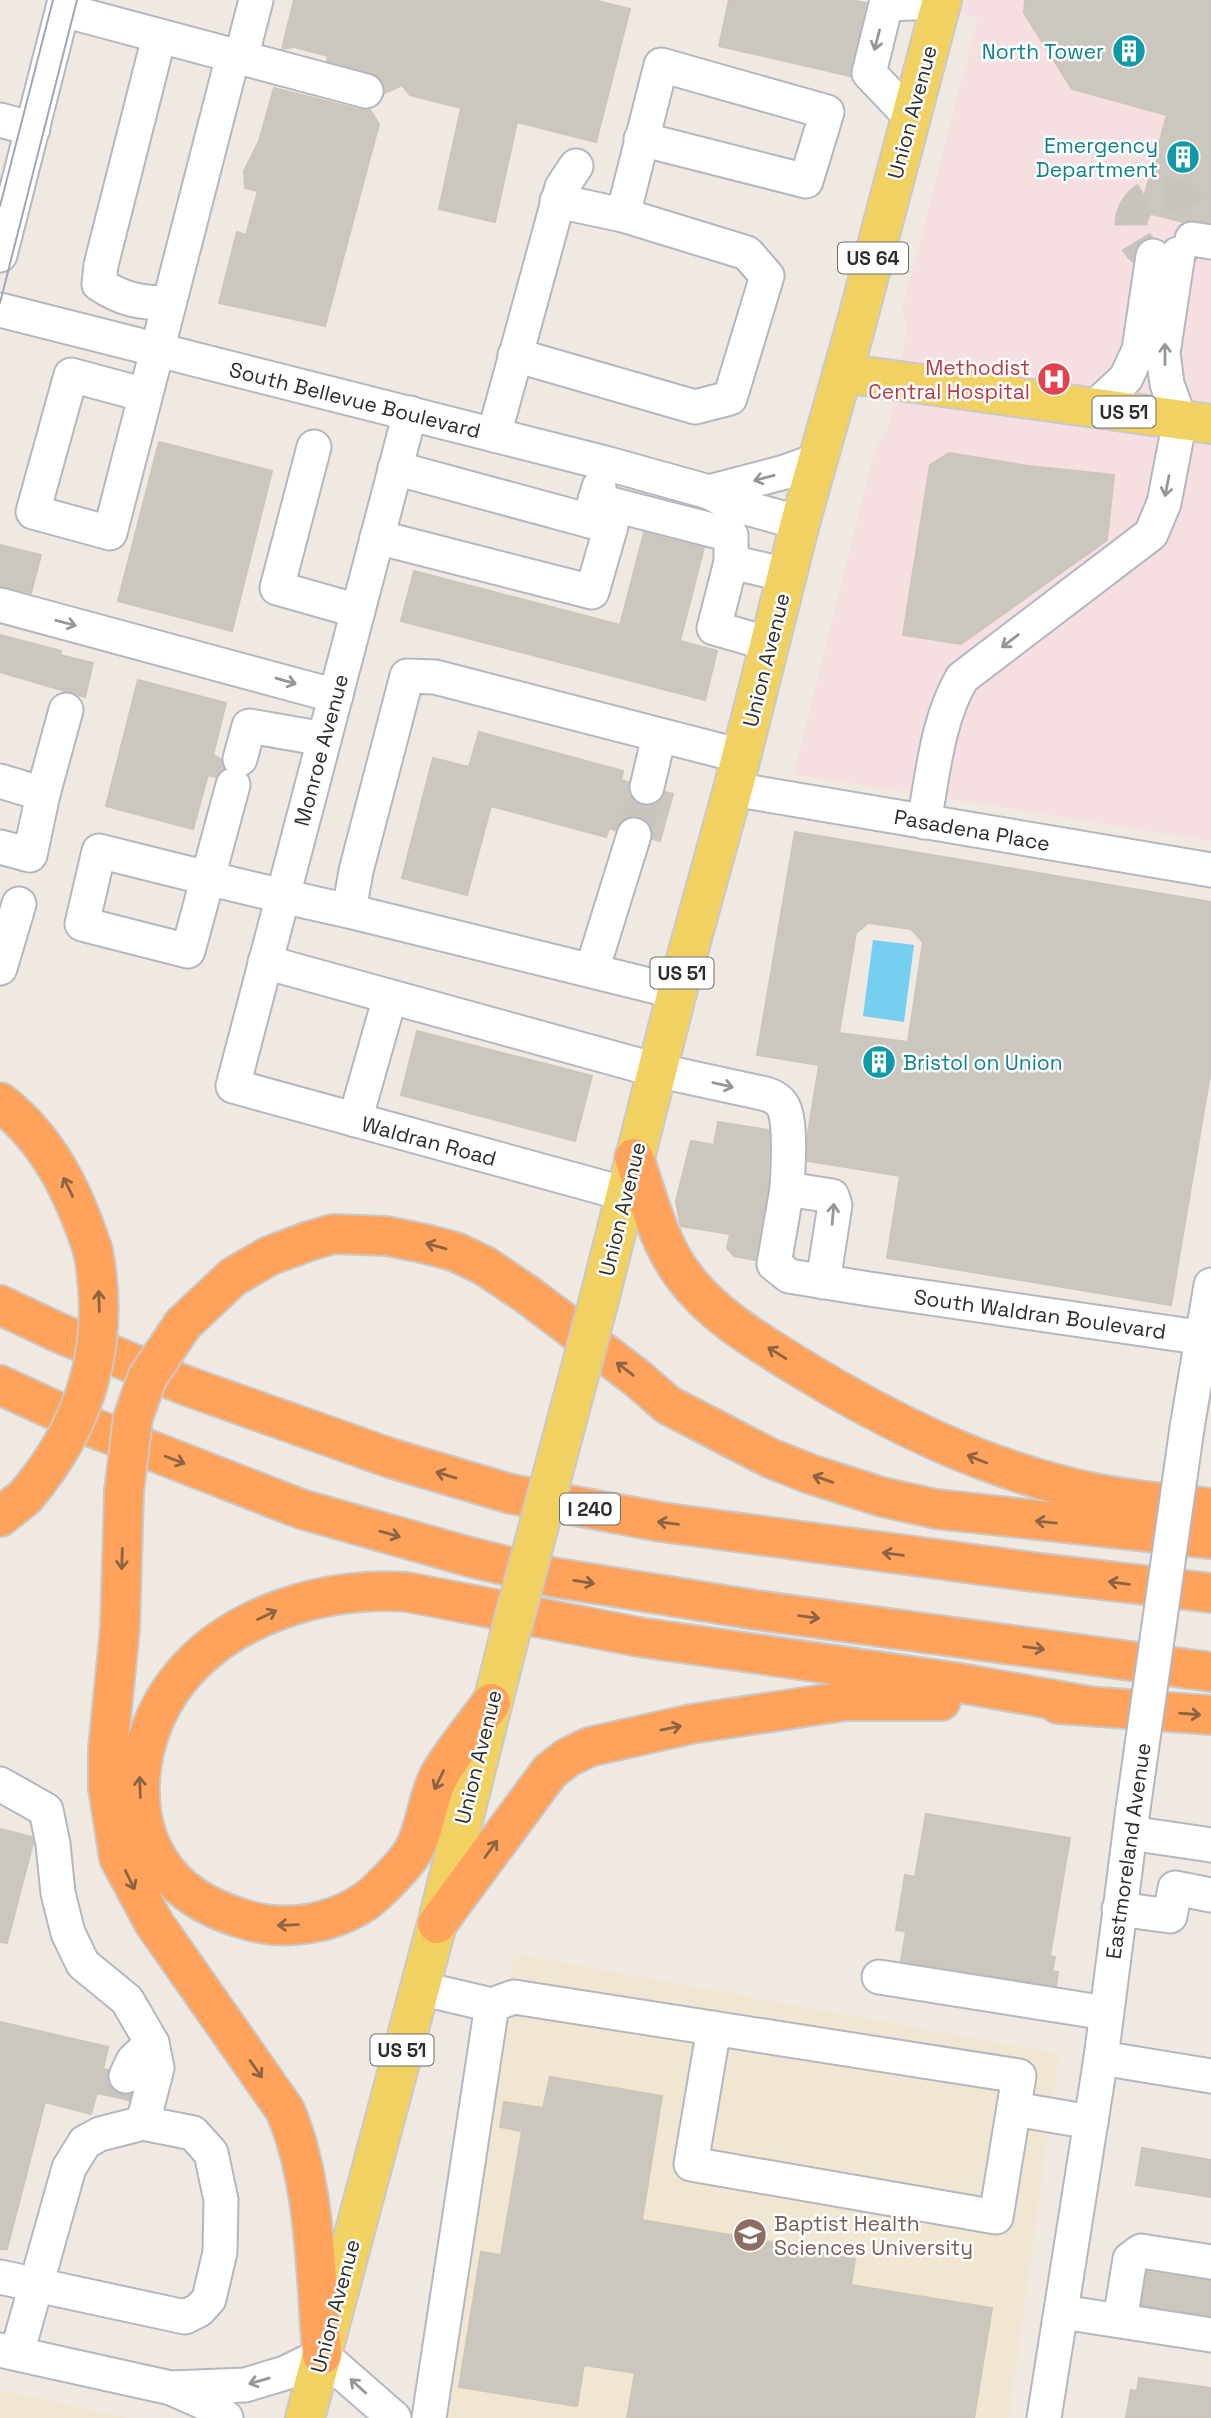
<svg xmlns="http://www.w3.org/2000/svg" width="1211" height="2418" viewBox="0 0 1211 2418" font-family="'Space Grotesk',sans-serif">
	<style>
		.education { fill: #f0e6d1 }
		.medical { fill: #f5dfe0 }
		.water { fill: #75cff0 }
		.building { fill: #cbc7bf; stroke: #cbc5ba; stroke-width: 2; fill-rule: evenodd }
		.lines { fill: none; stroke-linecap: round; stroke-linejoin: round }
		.minor-tunnel { stroke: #c8c4bd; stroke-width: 33; stroke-dasharray: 33 17; stroke-linecap: butt }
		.minor-casing { stroke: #b4b7c1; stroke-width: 37 }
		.major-casing { stroke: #c9c9c9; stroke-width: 42 }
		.highway-casing { stroke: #c9c9c9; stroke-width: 42 }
		.minor { stroke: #fff; stroke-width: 33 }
		.major { stroke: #f2d163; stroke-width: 38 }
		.highway { stroke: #ffa35c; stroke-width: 38 }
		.tram { stroke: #a3a6b8; stroke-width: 2 }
		.minor-bridge-casing { stroke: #b4b7c1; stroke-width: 37; stroke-linecap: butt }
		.major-bridge-casing { stroke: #c9c9c9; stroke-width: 42; stroke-linecap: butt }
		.highway-bridge-casing { stroke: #c9c9c9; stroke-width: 42; stroke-linecap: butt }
		.minor-bridge { stroke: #fff; stroke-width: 33 }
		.major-bridge { stroke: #f2d163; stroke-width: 38 }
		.highway-bridge { stroke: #ffa35c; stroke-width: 38 }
		.oneway { stroke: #969696 }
		.oneway2 { stroke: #8c6343 }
		.labels { text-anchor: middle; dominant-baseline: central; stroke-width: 5; stroke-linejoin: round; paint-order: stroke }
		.shield { fill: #fff; stroke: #6d6d6d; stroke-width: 2 }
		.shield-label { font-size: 19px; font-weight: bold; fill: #2e2e2e }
		.culture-label { font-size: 21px; fill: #0d838f; stroke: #fff; text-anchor: end }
		.street-label { font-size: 21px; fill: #2e2e2e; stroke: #fff }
		.health-label { font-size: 21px; fill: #be3a42; stroke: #fff; text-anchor: end }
		.education-label { font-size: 21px; fill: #785e54; stroke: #fff; text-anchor: start }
	</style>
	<rect width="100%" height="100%" fill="#efe9e1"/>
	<g class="education">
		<path d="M515,1954L1059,2054L1009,2418H449L437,2416Z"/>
		<path d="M0,2390L128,2418H0Z"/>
	</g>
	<path class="medical" d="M909,0H1211V841L794,774L875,450L888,427L907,330L902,310L978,18Z"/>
	<path class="water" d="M873,940L914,945L904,1022L863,1016Z"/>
	<g class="building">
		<path d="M294,0H593L630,9L596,142L517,122L495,222L439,209L461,108L410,95L402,85L385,93L384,85L380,78L372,73L327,61L328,56L294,47L282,49Z"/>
		<path d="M729,0H851L866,3L850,76L719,46Z"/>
		<path d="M1025,0H1211V223L1194,220L1183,222L1140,211L1167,115L1072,89L1024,13Z"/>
		<path d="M274,88L361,110H370L379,124L325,326L219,303L237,232L246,235L258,191L245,188L244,171L259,141Z"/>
		<path d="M159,442L272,471L232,631L118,601Z"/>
		<path d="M949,453L1028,466L1114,475L1107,540L961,644L903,635L930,465Z"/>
		<path d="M644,533L704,548L680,641L717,651L705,700L401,621L414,571L620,625Z"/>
		<path d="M0,545L41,555L31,593L0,586Z"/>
		<path d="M0,635L61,651L60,655L93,663L85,697L0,672Z"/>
		<path d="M138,680L226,703L213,755L221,759L224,769L216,777L208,775L193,829L106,806Z"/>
		<path d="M479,732L623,771L621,780L628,782L629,793L634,801L642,805H653L661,800L665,792L673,794L660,841L653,839V830L649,822L639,816H630L621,820L615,830L609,828L606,837L491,806L467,895L402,878L433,758L469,767Z"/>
		<path d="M795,832L1211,902V1069L1171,1305L887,1258L900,1176L808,1161V1133L819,1065L757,1055ZM868,923L911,929L923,942L908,1042L839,1033L856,933Z"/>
		<path d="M417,1031L592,1076L575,1141L401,1095Z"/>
		<path d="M718,1122L769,1130L768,1187L755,1260L734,1256L727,1248L730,1234L681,1226L680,1223L676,1201L691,1141L714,1145Z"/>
		<path d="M926,1814L1070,1838L1050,1956L1055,1957L1052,1971L1058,1972L1056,1986L901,1961L906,1931L896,1930L905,1875L915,1877Z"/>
		<path d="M0,1829L32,1837L33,1843L7,1943L0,1942Z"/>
		<path d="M0,2022L108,2047L103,2069L108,2070L107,2078L110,2086L119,2094H130L129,2100L97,2093L91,2114L45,2102L7,2249H0Z"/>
		<path d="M550,2077L662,2096L642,2220L812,2249V2252L855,2259L851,2285L992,2308L974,2418H627L635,2373L584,2365L577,2406L459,2387L481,2252L501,2255L522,2131L500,2127L504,2102L543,2108Z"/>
		<path d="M1142,2148L1211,2160V2197L1136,2185Z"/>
		<path d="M1147,2272L1211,2281V2316L1142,2305Z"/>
		<path d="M1139,2378L1211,2388V2418H1126L1131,2390L1137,2391Z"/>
	</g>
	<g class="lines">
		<g class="minor-tunnel">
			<circle cx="1163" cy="225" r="32"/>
			<path d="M634,835L647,787"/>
			<path d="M120,2098L126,2076"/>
		</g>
		<g class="minor-casing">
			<g id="minor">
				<path d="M63,10L366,91"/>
				<path d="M159,37L101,265L99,284C123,300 141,303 169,303"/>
				<path d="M241,58L256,0"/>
				<path d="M910,116L869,73L886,4L941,2"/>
				<path d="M0,120L33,129"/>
				<path d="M623,215L661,65L827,112L806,181L641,139"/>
				<path d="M1192,239L1211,242"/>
				<path d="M0,255L65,0"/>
				<path d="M0,310L605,463L709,492L729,503L800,523"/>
				<path d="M515,355L695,407L730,398L767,276L747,253L623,215L557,201"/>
				<path d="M145,395L71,375L33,512L110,533L233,56"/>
				<path d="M1094,408L1126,378L1139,350L1153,256"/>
				<path d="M410,413L233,1086L626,1194"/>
				<path d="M494,435L562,187L576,166"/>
				<path d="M314,447L277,588L358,611"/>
				<path d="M395,468L590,521L595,501"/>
				<path d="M599,487L595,500L731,535V562"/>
				<path d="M709,492L785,472L818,460"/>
				<path d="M377,537L592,592L611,526L590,521"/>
				<path d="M0,605L336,696"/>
				<path d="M770,644L714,628L731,562L787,575"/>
				<path d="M240,759L249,726L324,739"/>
				<path d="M0,781L43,794L30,855L0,847"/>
				<path d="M233,785L188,951L82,924L99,851C182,872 265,893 349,911"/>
				<path d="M647,787L659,736"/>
				<path d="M733,789L1211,870"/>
				<path d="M43,794L66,710"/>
				<path d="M924,822C933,774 937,721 962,678L1151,534L1164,503L1180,420L1167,384L1163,353L1178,254"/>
				<path d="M265,962L656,1070L766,1094C775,1097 782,1101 785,1111C791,1130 788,1168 787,1189"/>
				<path d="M0,968L19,904"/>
				<path d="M592,970L634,835"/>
				<path d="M677,992L349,911L356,871L407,676L435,677L741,756"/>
				<path d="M355,1120L390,997"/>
				<path d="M823,1282L835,1205L832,1196L787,1189L774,1264L789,1276L869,1289L1211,1339"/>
				<path d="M1187,1428L1211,1285"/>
				<path d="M0,1784L46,1810L53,1844L58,1893L68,1933L83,1964L127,2000L152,2043L157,2068L143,2123L193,2133L211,2153L221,2200L220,2252L209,2299L199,2310L185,2317L0,2277"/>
				<path d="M1130,1833L1211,1845"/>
				<path d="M1119,1909L1170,1916L1175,1888L1211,1895"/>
				<path d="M879,1977L1106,2013"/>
				<path d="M419,1988L492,2005L514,1997L1019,2076L996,2217L691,2164L714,2028"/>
				<path d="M1101,2058L1211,2076"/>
				<path d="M126,2076L133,2061L152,2043"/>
				<path d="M1014,2109L1091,2122"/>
				<path d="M1062,2312L1211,2335"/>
				<path d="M1120,2320L1130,2259L1141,2251L1211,2262"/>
				<path d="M0,2350L171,2388L214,2407L226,2418"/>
				<path d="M17,2353L69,2168L85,2142L100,2134L143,2123"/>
				<path d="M171,2388L245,2385L285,2373L322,2355L394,2418"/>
				<path d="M429,2418L492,2005"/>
				<path d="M1044,2418L1101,2058L1133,1809"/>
			</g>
		</g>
		<g class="major-casing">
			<g id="major">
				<path d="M842,373L1211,424"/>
				<path d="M599,1300L677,992L733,789L800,523L856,325L942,0"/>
				<path d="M305,2418L437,1924L509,1638"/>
			</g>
		</g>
		<g class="highway-casing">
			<g id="highway">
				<path d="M0,1102C49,1140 74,1193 93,1251"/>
				<path d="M634,1158C648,1197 658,1242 683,1275C712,1315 757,1341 799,1367C892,1424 988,1471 1095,1493C1133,1501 1173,1503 1211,1508"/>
				<path d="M0,1305L57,1332L187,1386L390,1458L511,1494L661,1522L1033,1572L1211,1593"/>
				<path d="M183,1324L233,1277L269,1256L309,1241L333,1234L387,1236L426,1244L456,1252L485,1266L528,1295L637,1378L668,1405L770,1458L810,1474L882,1497L936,1509L1211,1539"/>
				<path d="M0,1385L91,1427L301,1509L470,1557L552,1577L756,1610L1211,1672"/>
				<path d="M124,1491L120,1628L108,1749V1788L119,1858L154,1923L285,2110C316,2182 316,2277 322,2355"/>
				<path d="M0,1517L25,1497"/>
				<path d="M491,1703C474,1727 453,1751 439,1776C427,1799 426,1829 413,1851C406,1864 378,1892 366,1901C332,1924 289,1931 250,1921C221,1913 193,1901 172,1878C122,1822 135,1734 179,1679C232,1613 326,1587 407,1592L639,1637L954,1682L1084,1705"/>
				<path d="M1058,1704L1211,1715"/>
				<path d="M437,1924L550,1771L567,1758L589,1747L691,1724L845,1701H941"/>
			</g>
		</g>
		<use href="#minor" class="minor"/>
		<use href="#major" class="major"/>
		<use href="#highway" class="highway"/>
		<g class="tram">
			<path d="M0,206L53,0"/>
			<path d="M0,303L77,0"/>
		</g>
		<g class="minor-bridge-casing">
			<path id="minor-bridge" d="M1133,1809L1187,1428"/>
		</g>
		<g class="major-bridge-casing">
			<path id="major-bridge" d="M509,1638L599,1300"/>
		</g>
		<g class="highway-bridge-casing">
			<g id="highway-bridge">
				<path d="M124,1491L133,1418L147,1378L183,1324"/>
				<path d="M25,1497C86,1426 111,1343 93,1251"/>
			</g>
		</g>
		<use href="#minor-bridge" class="minor-bridge"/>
		<use href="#major-bridge" class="major-bridge"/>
		<use href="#highway-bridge" class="highway-bridge"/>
	</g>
	<defs><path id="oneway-shaft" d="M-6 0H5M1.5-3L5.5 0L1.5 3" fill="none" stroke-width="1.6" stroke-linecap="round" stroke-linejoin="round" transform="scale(1.75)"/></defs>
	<g class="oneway">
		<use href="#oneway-shaft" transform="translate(877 40) rotate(104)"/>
		<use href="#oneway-shaft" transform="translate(1165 354) rotate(-90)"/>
		<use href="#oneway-shaft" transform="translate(764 478) rotate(165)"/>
		<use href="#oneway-shaft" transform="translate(1167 486) rotate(101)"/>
		<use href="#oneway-shaft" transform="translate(66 623) rotate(15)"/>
		<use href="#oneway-shaft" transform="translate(1010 641) rotate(143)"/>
		<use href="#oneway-shaft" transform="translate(286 681) rotate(16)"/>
		<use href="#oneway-shaft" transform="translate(723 1085) rotate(13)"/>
		<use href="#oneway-shaft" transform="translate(833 1214) rotate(-85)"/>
		<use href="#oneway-shaft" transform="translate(259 2381) rotate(164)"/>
		<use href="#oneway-shaft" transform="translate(358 2386) rotate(-138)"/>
	</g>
	<g class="oneway2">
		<use href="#oneway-shaft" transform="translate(68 1187) rotate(-116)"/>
		<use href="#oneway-shaft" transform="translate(436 1246) rotate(-164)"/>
		<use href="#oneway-shaft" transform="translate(99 1301) rotate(-92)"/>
		<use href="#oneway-shaft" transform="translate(777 1353) rotate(-148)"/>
		<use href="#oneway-shaft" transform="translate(625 1369) rotate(-143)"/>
		<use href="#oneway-shaft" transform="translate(977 1459) rotate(-158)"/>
		<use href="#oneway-shaft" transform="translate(175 1460) rotate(21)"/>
		<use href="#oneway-shaft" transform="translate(446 1475) rotate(-163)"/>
		<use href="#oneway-shaft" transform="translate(823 1479) rotate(-161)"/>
		<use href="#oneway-shaft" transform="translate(1046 1522) rotate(-174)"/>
		<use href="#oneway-shaft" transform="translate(668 1523) rotate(-172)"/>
		<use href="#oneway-shaft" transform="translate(390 1534) rotate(16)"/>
		<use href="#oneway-shaft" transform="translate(893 1554) rotate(-172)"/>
		<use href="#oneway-shaft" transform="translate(122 1559) rotate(92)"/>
		<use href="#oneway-shaft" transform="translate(584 1582) rotate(9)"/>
		<use href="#oneway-shaft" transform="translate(1119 1583) rotate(-173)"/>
		<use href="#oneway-shaft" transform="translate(267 1615) rotate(-25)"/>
		<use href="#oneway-shaft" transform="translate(809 1617) rotate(8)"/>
		<use href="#oneway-shaft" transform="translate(1034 1648) rotate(8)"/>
		<use href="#oneway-shaft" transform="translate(1190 1714) rotate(5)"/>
		<use href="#oneway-shaft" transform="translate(671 1728) rotate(-12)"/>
		<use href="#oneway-shaft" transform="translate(439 1780) rotate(116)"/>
		<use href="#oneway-shaft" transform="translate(140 1787) rotate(-92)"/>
		<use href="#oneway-shaft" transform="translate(491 1849) rotate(-54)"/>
		<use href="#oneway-shaft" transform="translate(130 1880) rotate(64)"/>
		<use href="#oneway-shaft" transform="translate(288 1925) rotate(178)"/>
		<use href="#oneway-shaft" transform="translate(256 2069) rotate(55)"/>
	</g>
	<defs>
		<g id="building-disc" transform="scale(1.75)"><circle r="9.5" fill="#0f9aa8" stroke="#fff"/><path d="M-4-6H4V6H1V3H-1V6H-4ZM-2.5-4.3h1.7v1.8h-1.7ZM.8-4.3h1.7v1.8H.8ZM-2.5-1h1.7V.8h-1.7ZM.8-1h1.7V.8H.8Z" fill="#fff"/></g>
		<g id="hospital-disc" transform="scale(1.75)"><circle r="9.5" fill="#e0444e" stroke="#fff"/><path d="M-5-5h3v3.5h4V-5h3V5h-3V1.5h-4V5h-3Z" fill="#fff"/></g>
		<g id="university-disc" transform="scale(1.75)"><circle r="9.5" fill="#8d6e63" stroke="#fff"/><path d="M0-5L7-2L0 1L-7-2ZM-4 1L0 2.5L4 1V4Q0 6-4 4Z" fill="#fff"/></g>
	</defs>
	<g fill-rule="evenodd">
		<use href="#building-disc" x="1129" y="51"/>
		<use href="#building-disc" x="1183" y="157"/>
		<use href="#hospital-disc" x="1054" y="379"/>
		<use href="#building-disc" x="879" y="1062"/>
		<use href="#university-disc" x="750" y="2235"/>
	</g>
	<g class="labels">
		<g class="shield">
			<rect x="838" y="242.5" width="70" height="31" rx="5"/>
			<rect x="1092.5" y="396.5" width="63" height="31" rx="5"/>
			<rect x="650.5" y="957.5" width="63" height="31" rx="5"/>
			<rect x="560" y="1493.5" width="60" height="31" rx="5"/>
			<rect x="370.5" y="2034.5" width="63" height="31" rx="5"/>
		</g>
		<g class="shield-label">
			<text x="873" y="258">US 64</text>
			<text x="1124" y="412">US 51</text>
			<text x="682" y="973">US 51</text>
			<text x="590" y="1509">I 240</text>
			<text x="402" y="2050">US 51</text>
		</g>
		<g class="culture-label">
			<text x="1104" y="51">North Tower</text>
			<text x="1158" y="145">Emergency<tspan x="1158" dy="24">Department</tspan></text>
			<text x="903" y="1062" text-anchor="start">Bristol on Union</text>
		</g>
		<g class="street-label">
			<text transform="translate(912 112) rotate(-75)">Union Avenue</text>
			<text transform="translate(355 400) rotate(14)">South Bellevue Boulevard</text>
			<text transform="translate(766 660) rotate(-76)">Union Avenue</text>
			<text transform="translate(321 750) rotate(-75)">Monroe Avenue</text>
			<text transform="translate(972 830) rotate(10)">Pasadena Place</text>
			<text transform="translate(429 1141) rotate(15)">Waldran Road</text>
			<text transform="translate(622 1209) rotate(-76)">Union Avenue</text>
			<text transform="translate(1040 1314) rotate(8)">South Waldran Boulevard</text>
			<text transform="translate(478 1757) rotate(-76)">Union Avenue</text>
			<text transform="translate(1128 1851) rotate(-82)">Eastmoreland Avenue</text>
			<text transform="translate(335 2306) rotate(-75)">Union Avenue</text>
		</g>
		<g class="health-label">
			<text x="1030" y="367">Methodist<tspan x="1030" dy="24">Central Hospital</tspan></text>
		</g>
		<g class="education-label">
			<text x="774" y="2223">Baptist Health<tspan x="774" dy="24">Sciences University</tspan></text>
		</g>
	</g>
</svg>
